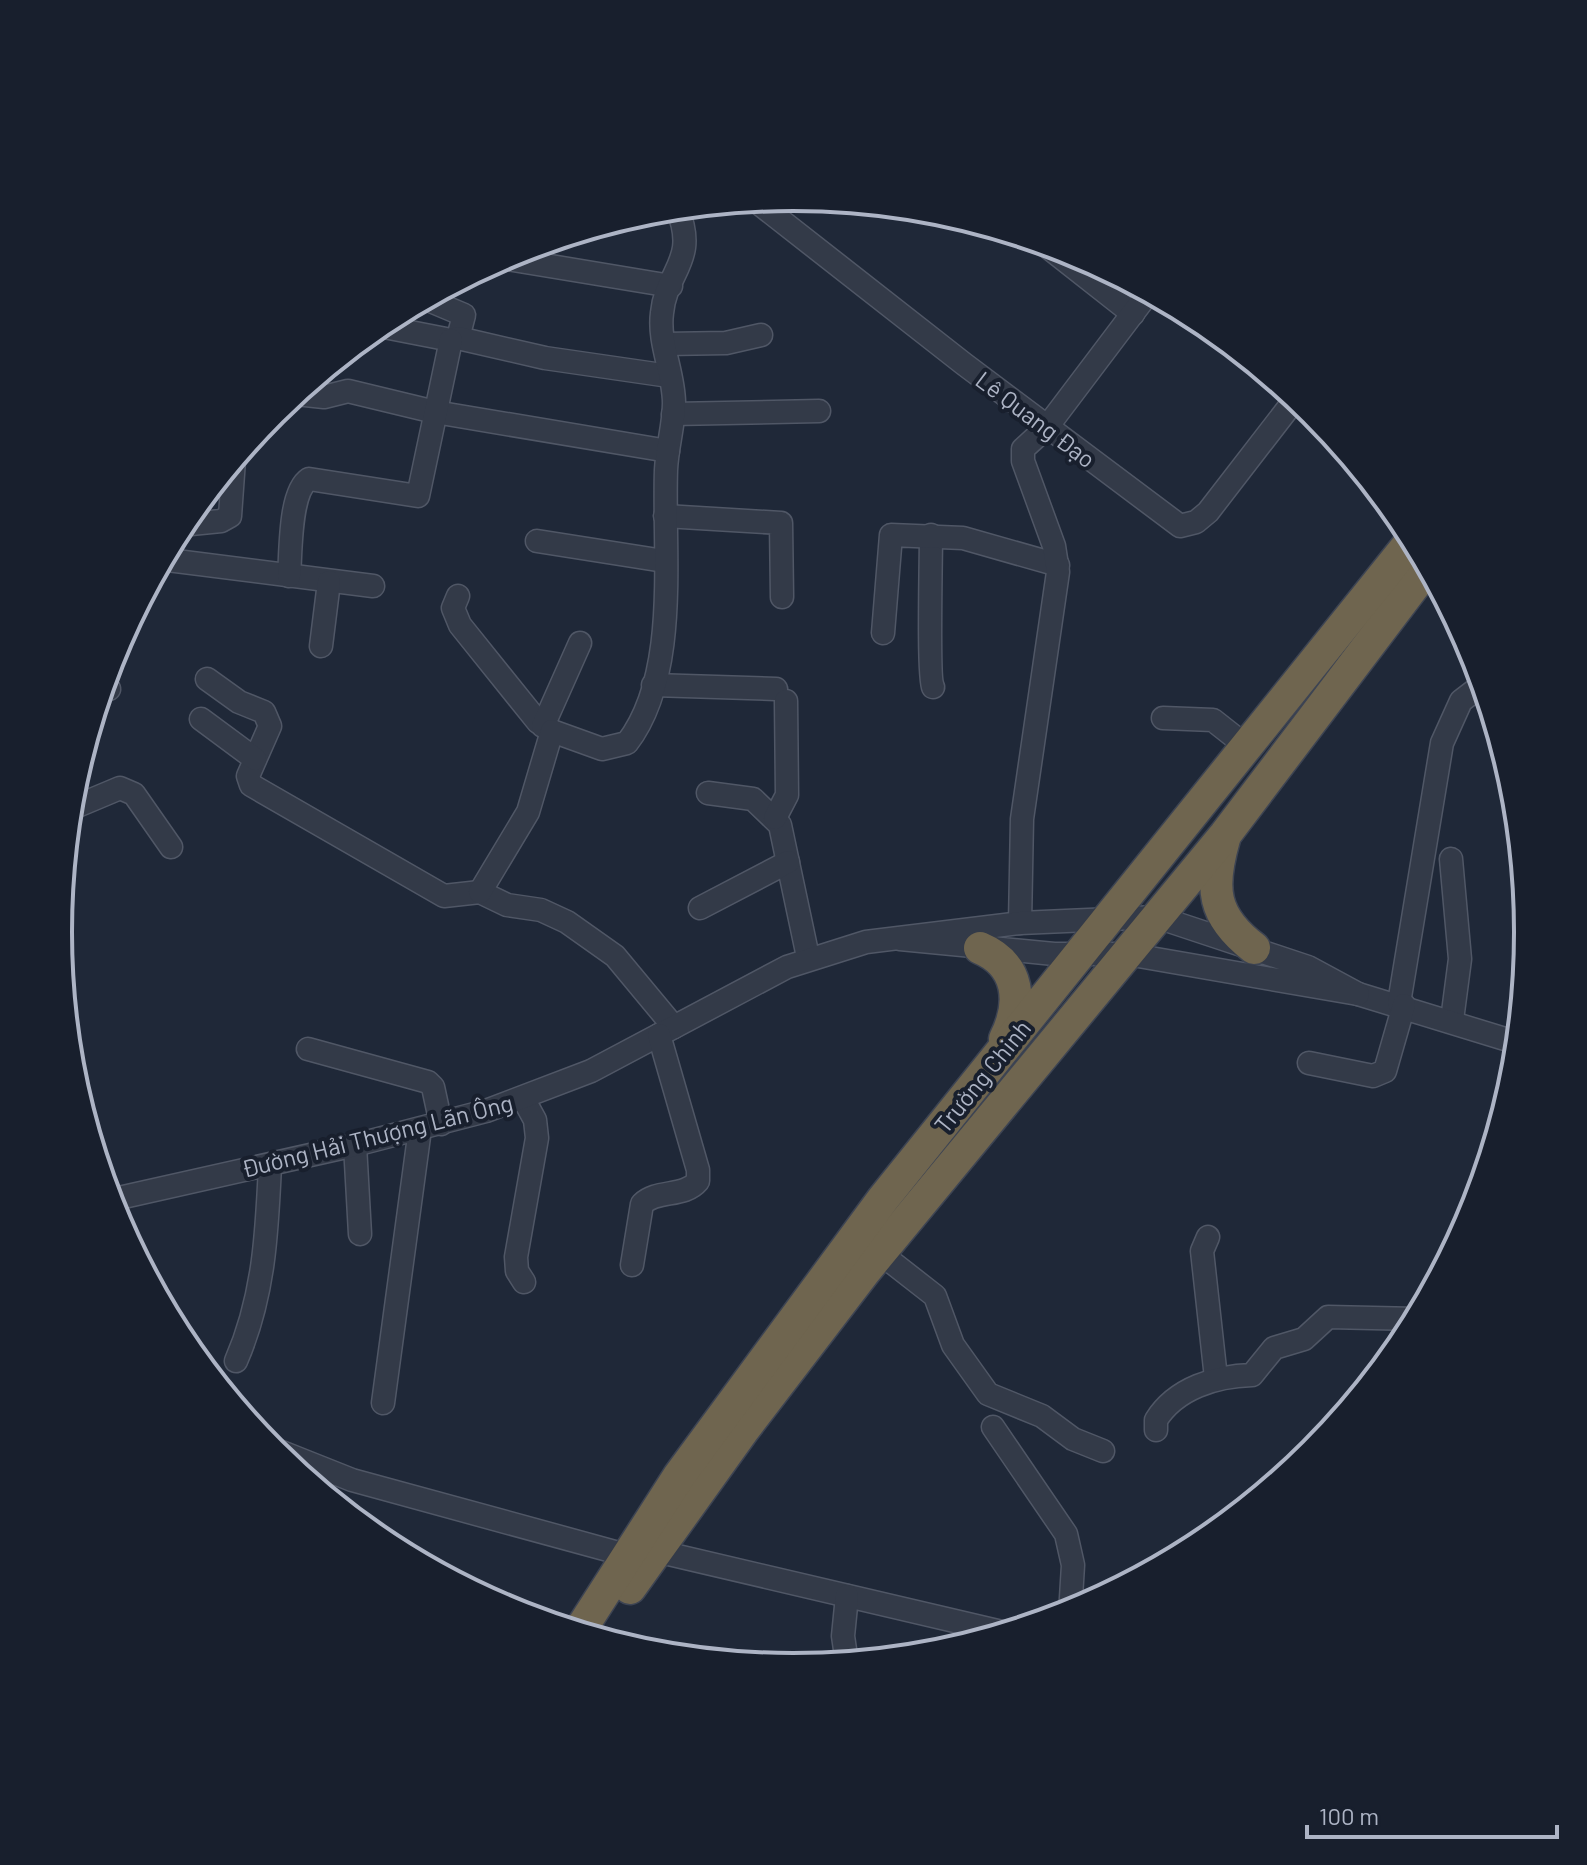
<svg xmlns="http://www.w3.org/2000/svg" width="1587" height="1865" viewBox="0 0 1587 1865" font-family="Barlow,sans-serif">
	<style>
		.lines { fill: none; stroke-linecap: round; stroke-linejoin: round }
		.minor-casing { stroke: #505766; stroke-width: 25 }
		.highway-casing { stroke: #3d4453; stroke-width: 35 }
		.minor { stroke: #333a48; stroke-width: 22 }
		.highway { stroke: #6f654f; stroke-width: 32 }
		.labels { text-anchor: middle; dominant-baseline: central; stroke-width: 8; stroke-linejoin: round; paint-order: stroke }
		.street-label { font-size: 24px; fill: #adb4c5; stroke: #181f2d }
		.rim { fill: none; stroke: #adb4c5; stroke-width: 4 }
	</style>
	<rect width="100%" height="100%" fill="#1f2838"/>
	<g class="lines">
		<g class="minor-casing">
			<g id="minor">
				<path d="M756,201L964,364L1180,526L1196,522L1208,512L1296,398"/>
				<path d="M1044,244L1133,314"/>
				<path d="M502,258L671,286"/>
				<path d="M426,299L464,315L458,338"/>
				<path d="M379,326L451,340L458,338L545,358L669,376"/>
				<path d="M665,344L726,343L761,335"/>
				<path d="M296,394L324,397L348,391L435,412L668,451"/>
				<path d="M673,414L819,411"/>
				<path d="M665,516L781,523L782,597"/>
				<path d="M181,525L221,521L230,516L234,460"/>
				<path d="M931,535C931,557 928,677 933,687"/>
				<path d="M537,541L664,561"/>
				<path d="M167,551L168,560L373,586"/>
				<path d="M289,576C291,553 289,492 309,479L418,496L451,340"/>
				<path d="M458,596L453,608L460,625L538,722L552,731"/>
				<path d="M883,633L891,535L963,538L1058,565"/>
				<path d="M321,646L329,582"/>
				<path d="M207,679L239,702L264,712L270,726L248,776L251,785L444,896L480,892L507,905L541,910L567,922L615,956L674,1027"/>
				<path d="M653,685L776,689"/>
				<path d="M102,690L109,689"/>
				<path d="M1163,718L1213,720L1246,746"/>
				<path d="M201,719L255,759"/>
				<path d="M543,726L580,643"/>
				<path d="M708,793L753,799L780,825L808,957"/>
				<path d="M70,809L120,788L134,794L171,847"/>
				<path d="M775,818L787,795L786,701"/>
				<path d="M1451,859L1460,959L1452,1020"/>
				<path d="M480,892L528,812L552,731L602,749L627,743C680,674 663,553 666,470C667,447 674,425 674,403C674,373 658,343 662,313C666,270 699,261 677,208"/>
				<path d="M700,908L788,862"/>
				<path d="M1020,923L1022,819L1058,572L1054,546L1023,461V449L1047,427L1149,292"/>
				<path d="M1358,994L1518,1043"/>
				<path d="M1399,1003L1442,743L1461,701L1474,691L1485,689"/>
				<path d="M308,1049L428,1082L433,1087L441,1124"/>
				<path d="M1309,1063L1373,1076L1385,1071L1404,1005"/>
				<path d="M523,1098L535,1120L537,1138L516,1257L517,1271L524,1282"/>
				<path d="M355,1145L360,1234"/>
				<path d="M110,1200L355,1145L486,1111L591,1071L787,967L866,942L1020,923L1157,917L1308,967L1358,994L1127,954H1054L900,939"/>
				<path d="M1208,1237L1202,1251L1216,1378"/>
				<path d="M880,1253L935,1296L953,1345L988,1394L1042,1416L1073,1439L1103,1451"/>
				<path d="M632,1265L642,1204C657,1189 684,1198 698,1181V1170L659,1035"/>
				<path d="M236,1361C264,1297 267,1233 270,1165"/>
				<path d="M383,1403L420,1129"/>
				<path d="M993,1427L1066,1534L1073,1565L1070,1614"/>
				<path d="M1156,1430V1420C1176,1388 1216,1376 1252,1375L1274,1348L1304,1339L1328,1317L1417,1319"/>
				<path d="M269,1447L352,1480L626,1555"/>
				<path d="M656,1551L1006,1633"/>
				<path d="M847,1663L843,1636L847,1596"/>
			</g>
		</g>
		<g class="highway-casing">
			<g id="highway">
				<path d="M1224,839C1210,888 1212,916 1254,948"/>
				<path d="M980,948C1020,965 1023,1003 1005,1039"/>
				<path d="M630,1588L744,1429L865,1271L1225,835L1428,567"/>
				<path d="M579,1632L679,1476L883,1199L1413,539"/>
			</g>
		</g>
		<use href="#minor" class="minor"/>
		<use href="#highway" class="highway"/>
	</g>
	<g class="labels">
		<g class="street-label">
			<text transform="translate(1036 419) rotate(37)">Lê Quang Đạo</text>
			<text transform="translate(982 1076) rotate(-51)">Trường Chinh</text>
			<text transform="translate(377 1135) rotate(-14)">Đường Hải Thượng Lãn Ông</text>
		</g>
	</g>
	<path d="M0 0H1587V1865H0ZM72 932a721 721 0 1 1 1442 0a721 721 0 1 1-1442 0Z" fill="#181f2d" fill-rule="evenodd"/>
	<path class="rim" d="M72 932a721 721 0 1 1 1442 0a721 721 0 1 1-1442 0Z"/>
	<path d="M1307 1825v12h250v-12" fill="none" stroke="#adb4c5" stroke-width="4"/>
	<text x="1319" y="1825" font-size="24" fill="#adb4c5" stroke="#181f2d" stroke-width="6" paint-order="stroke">100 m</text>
</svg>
